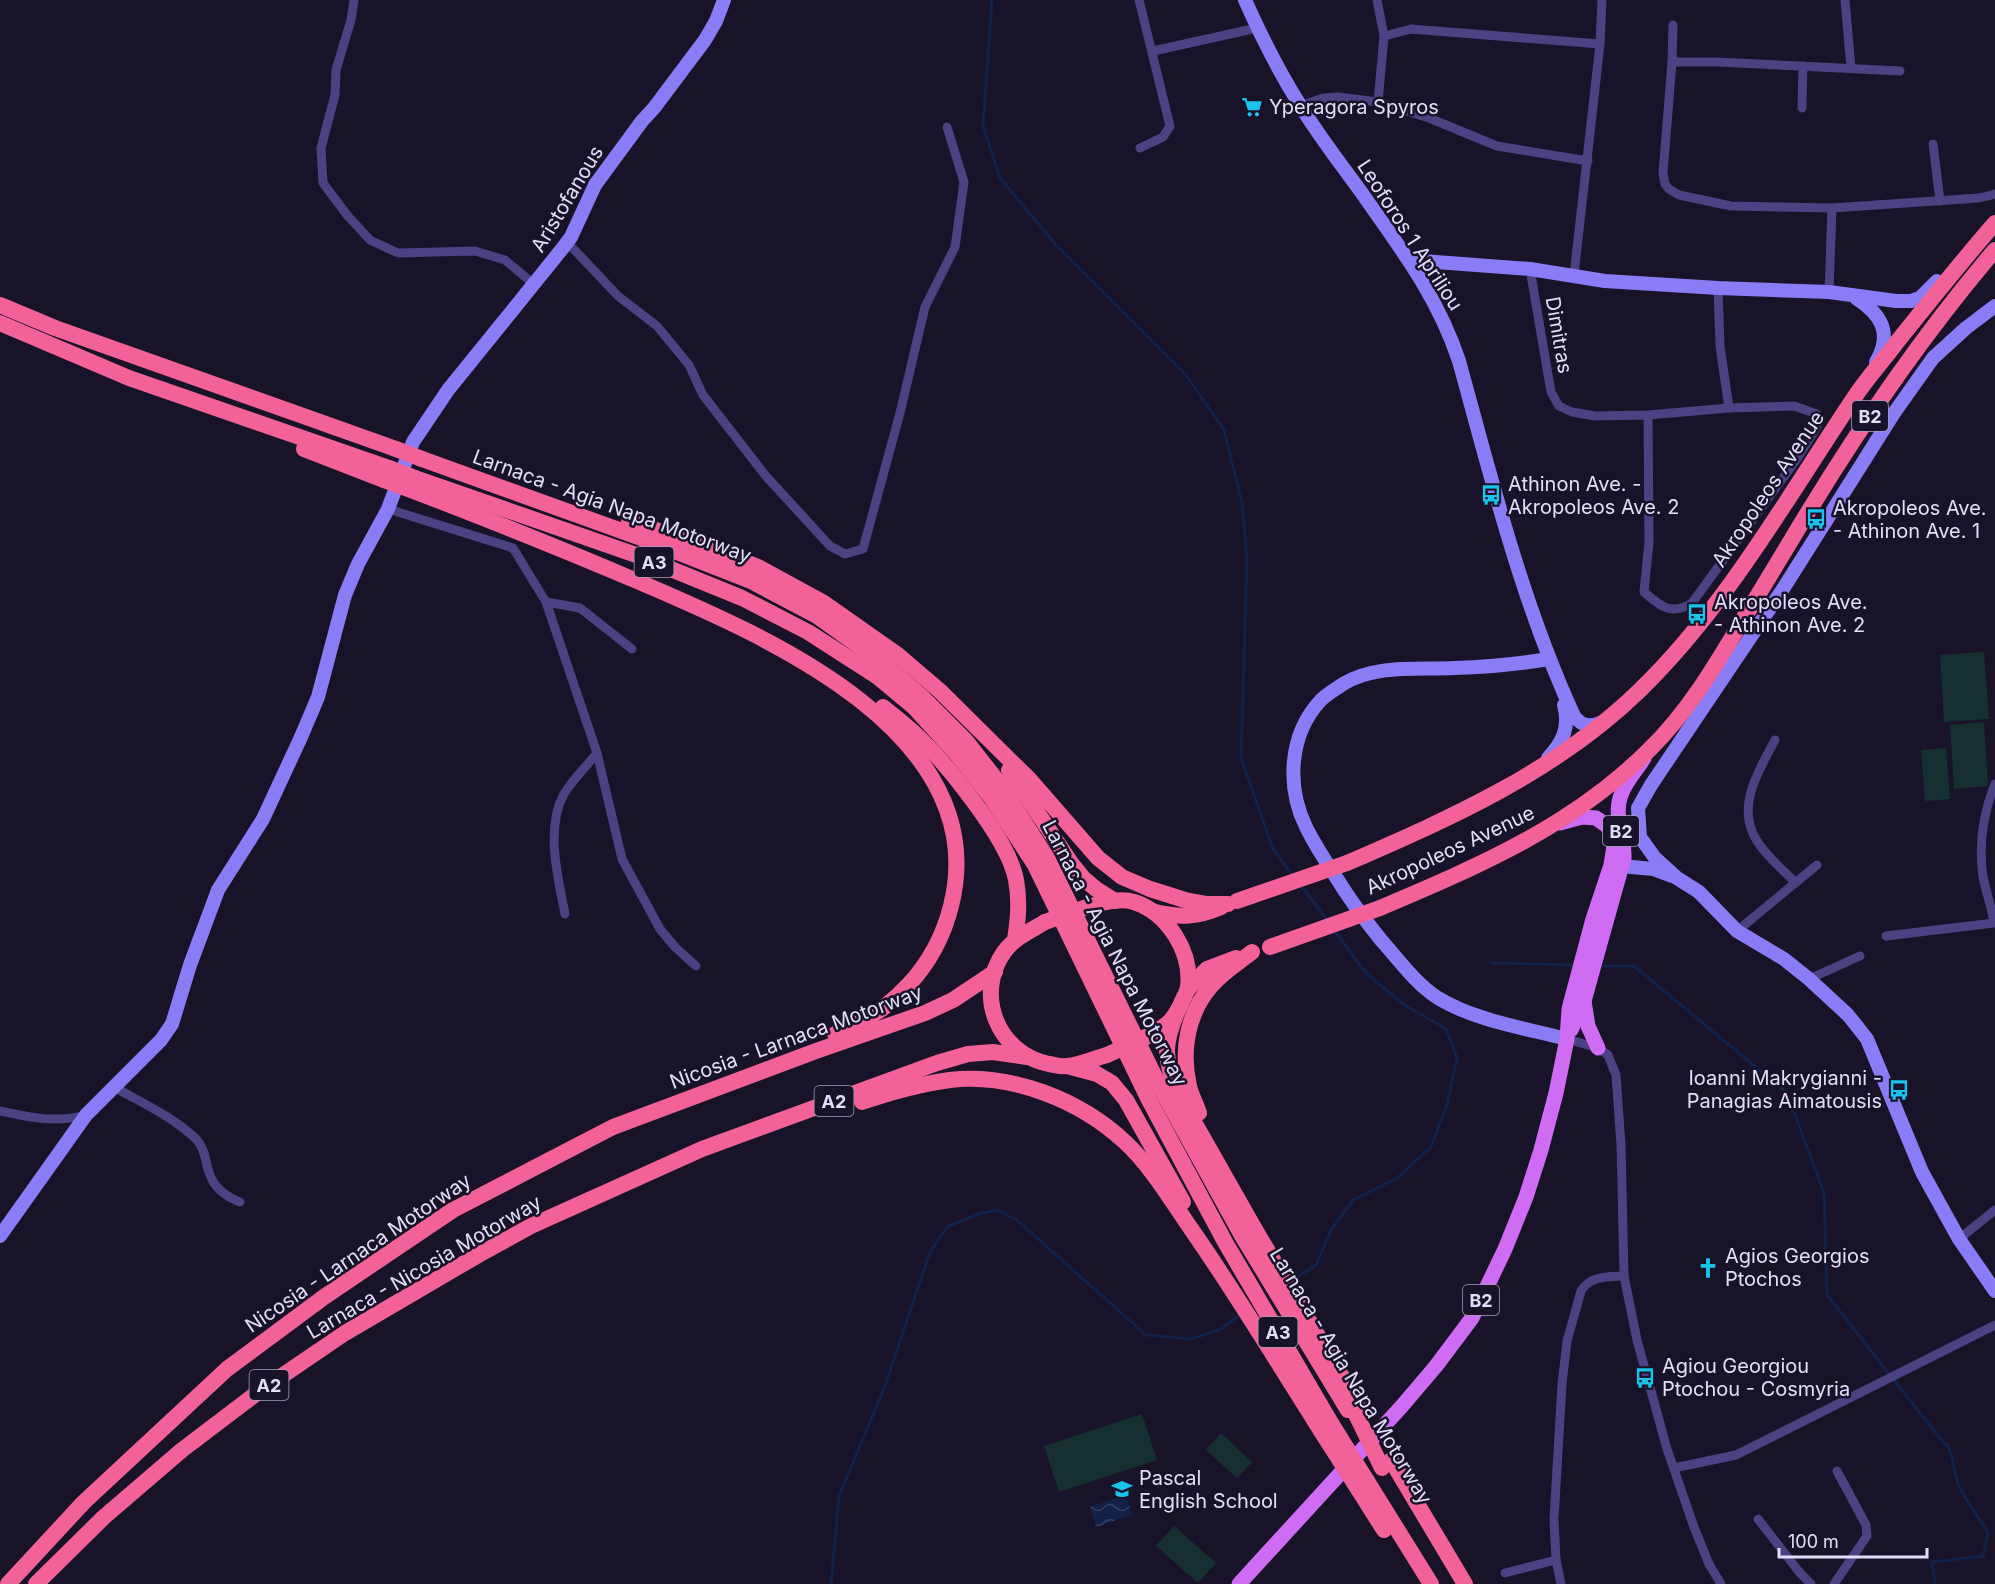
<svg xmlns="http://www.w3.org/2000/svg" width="1995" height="1584" viewBox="0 0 1995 1584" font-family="Inter,sans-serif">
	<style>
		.grass { fill: #163032 }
		.water { fill: url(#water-waves) }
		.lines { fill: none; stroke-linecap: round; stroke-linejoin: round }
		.stream { stroke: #122148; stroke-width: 3 }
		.street { stroke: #4a4283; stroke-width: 9 }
		.secondary { stroke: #8a7cf4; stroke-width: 14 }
		.primary { stroke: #ce6df3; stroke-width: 15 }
		.highway { stroke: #f26299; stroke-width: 16 }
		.highway-bridge { stroke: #f26299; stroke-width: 16 }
		.labels { text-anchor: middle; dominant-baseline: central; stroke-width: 5; stroke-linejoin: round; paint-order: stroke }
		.shield { fill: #181328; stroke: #a6a0bc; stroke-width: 1.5 }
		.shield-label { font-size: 18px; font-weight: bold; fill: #e3ddfc }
		.poi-label { font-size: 20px; fill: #e3ddfc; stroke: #181328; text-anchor: start }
		.street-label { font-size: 20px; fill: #e3ddfc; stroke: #181328 }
	</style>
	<defs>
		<pattern id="water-waves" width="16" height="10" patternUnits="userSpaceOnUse" patternTransform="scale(1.5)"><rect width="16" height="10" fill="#122148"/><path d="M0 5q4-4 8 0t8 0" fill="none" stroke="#344163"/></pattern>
	</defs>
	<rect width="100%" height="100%" fill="#181328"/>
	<g class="grass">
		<path d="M1984,652L1989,719L1944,722L1940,655Z"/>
		<path d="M1984,722L1988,786L1954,789L1950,725Z"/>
		<path d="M1946,748L1950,799L1925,801L1921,750Z"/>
		<path d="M1142,1414L1157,1460L1059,1492L1044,1446Z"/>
		<path d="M1221,1433L1252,1462L1237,1478L1206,1450Z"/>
		<path d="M1174,1526L1216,1563L1198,1583L1156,1546Z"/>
	</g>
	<path class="water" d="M1126,1495L1132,1515L1096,1527L1090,1507Z"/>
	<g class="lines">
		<g class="stream">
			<path d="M992,0L983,126L1000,178L1056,245L1186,375L1224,430L1242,502L1247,558L1241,758L1273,849L1294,877"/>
			<path d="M1300,884L1327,920"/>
			<path d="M1492,963L1577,965"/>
			<path d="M1598,966H1634L1787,1093L1824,1193L1827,1295L1943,1442L1949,1447L1959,1487L1988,1533L1983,1556L1932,1562L1935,1584"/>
			<path d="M1291,1281L1316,1265L1331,1230L1353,1200L1397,1178L1431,1147L1447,1105L1457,1058L1446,1029L1403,1004L1366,973L1334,930"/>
			<path d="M831,1584L839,1496L885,1386L930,1252L947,1227L978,1214L997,1210L1018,1221L1146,1335L1191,1339L1219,1330L1240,1315"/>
		</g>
		<g class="street">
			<path d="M354,0L351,20L336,70L335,95L321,148L323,183L347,215L370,240L398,253L475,251L505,260L535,285"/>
			<path d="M1139,0L1170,126L1163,137L1140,148"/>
			<path d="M1377,0L1384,36L1378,102"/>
			<path d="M1845,0L1851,68"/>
			<path d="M1673,25L1672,62L1663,173L1665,184L1669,189L1679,195L1731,206L1832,208L1979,198L1995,194"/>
			<path d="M1384,36L1411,29L1600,44"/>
			<path d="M1153,51L1257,28"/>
			<path d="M1672,62H1717L1900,71"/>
			<path d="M1300,106L1323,98L1338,97L1378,102L1429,118L1497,146L1588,161"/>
			<path d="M1802,108L1803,66"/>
			<path d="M1933,144L1940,201"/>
			<path d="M567,242L618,296L657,326L689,365L703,395L765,475L830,546L845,554L863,549L900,413L925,307L955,247L964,182L947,127"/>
			<path d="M1530,269L1551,392L1559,406L1572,412L1595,416L1648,415L1729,408L1794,406L1817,414L1818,422L1817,427L1799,456L1692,603C1671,616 1660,606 1644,592L1649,542L1648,415"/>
			<path d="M1574,275L1600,44L1602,0"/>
			<path d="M1718,288L1720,346L1729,408"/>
			<path d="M1829,292L1832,208"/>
			<path d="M388,509L513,548L546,602L597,753L622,859L660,929L675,947L696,966"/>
			<path d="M546,602L580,608L632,649"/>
			<path d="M1775,740C1759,770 1735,807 1757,841C1767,857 1782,869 1795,882"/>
			<path d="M565,914C558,878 545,828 564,794C573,779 587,766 597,753"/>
			<path d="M1737,931L1817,865"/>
			<path d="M1886,936L1994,923C1992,908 1986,892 1983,877C1978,844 1983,814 1995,784"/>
			<path d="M1809,979L1860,956"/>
			<path d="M1567,1039L1598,1048L1608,1055L1616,1075L1621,1145L1624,1276L1637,1340L1667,1449L1694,1527L1709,1564L1721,1584"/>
			<path d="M114,1087C142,1103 174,1117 197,1140C206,1150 205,1163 210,1175C215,1189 227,1197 240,1202"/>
			<path d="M0,1111C31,1118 55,1123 86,1115"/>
			<path d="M1959,1239L1995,1210"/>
			<path d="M1674,1468L1736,1455L1995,1325"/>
			<path d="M1758,1519L1800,1573L1811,1584"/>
			<path d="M1505,1573L1556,1560"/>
			<path d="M1561,1584L1556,1560L1554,1519L1562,1384L1567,1341L1581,1291C1591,1275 1608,1277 1624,1276"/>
			<path d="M1834,1584L1867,1536L1866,1525L1837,1471"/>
		</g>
		<g class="secondary">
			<path d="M1245,0C1261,36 1279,72 1300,105C1320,138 1344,168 1366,199C1404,253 1438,298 1459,361C1492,481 1522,603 1574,716C1582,727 1591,727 1602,722"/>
			<path d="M1409,260L1530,269L1605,281L1718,288L1829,292L1896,301H1911L1920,298L1937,281"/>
			<path d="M1856,298C1881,314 1893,333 1876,362"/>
			<path d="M1995,306L1966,328L1933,358L1894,413L1783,589L1651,785L1638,808L1640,837L1655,858L1677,878L1699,892L1737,931L1784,959L1809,979L1848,1015L1867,1039L1922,1172L1959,1239L1995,1291"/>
			<path d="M1549,659C1518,664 1486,667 1454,668C1419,670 1375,664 1343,684C1336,689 1327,694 1321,700C1289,734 1286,786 1306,827C1314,843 1324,859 1334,874C1348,897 1364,919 1381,940C1399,960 1415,983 1438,998C1476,1021 1525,1028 1567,1039"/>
			<path d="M1548,758C1563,742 1570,727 1564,705"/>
			<path d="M1611,865L1653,869L1672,876"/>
			<path d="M0,1236L86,1115L161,1040L172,1024L190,965L218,890L263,819L301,737L318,697L345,595L358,564L388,509L413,442L448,390L562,249L571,237L595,185L642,121L654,108L705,40L716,21L724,0"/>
		</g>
		<g class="primary">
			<path d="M1584,1001L1588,1026L1598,1048"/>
			<path d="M1571,1030L1584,1001L1624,858C1625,837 1613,815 1621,795C1625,782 1637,770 1644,758"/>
			<path d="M1239,1584L1402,1406L1436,1366L1472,1318L1505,1249L1526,1197L1541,1150L1556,1093L1567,1039L1569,1009L1593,919L1611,865L1614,846L1610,830L1606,825L1596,818L1582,817L1560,823"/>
		</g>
		<g class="highway">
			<path d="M0,305L55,328L396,449"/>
			<path d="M0,323L129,378L389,468"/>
			<path d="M304,449L384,480"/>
			<path d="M422,459L644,539L751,581L817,616L887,666L922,697L966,741L1002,787L1047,858L1161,1089L1241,1234L1348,1410"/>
			<path d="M415,478L639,556L742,598L808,632L878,677L914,707L955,752L990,796L1035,865L1149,1100L1225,1242L1331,1423"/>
			<path d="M411,490C487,519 562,549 637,581C763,635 995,732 951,906C936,966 893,1012 835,1034"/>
			<path d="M629,522L692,541L758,567L824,603L898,655L940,691L1030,780L1098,858L1122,877L1150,889L1185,900L1207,904H1228"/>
			<path d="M883,707C893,715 903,723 912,731C943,759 1009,839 1016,880C1020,901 1018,920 1015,940"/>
			<path d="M1009,770L1071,863L1084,879L1096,889L1115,901"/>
			<path d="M1347,863C1451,818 1557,771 1639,691C1726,607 1787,498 1854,398C1867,378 1883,361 1897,342C1929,302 1961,262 1995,223"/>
			<path d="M1084,908C1100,904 1118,897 1134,902C1168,913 1192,952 1188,987C1187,993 1183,998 1181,1004C1178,1010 1173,1019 1168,1023C1161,1029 1152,1034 1144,1038"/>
			<path d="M1380,908C1479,866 1573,826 1650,749C1688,712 1715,666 1742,621C1764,586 1785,550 1807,514C1863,422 1925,332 1995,250"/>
			<path d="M1155,912C1181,918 1197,917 1221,907"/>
			<path d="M1045,922C1030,931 1014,938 1004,952C974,995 998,1054 1049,1064C1055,1065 1062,1067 1067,1066C1080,1065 1095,1058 1107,1055"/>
			<path d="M1188,989L1207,969L1236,958"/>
			<path d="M1178,1010C1163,1045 1164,1056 1177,1092L1253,1226L1357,1402"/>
			<path d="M1067,1066L1097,1074L1112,1083L1126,1100L1183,1202"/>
			<path d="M862,1102C891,1092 920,1084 950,1080C1012,1073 1080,1100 1125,1142C1153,1168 1174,1205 1196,1236C1240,1300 1280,1366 1321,1431"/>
			<path d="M1199,1113C1196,1104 1191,1095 1189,1086C1181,1051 1187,1013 1212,985C1223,972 1238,963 1252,952"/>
			<path d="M1391,1460L1465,1584"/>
			<path d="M1367,1481L1431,1584"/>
			<path d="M1358,1489L1384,1530"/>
			<path d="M8,1584L84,1502L227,1369L324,1297L453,1210L613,1127L816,1051L925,1013L953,1000L995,972"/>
			<path d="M36,1584L104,1517L182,1450L257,1393L345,1333L480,1254L531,1226L702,1149L937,1063L968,1054L993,1052L1027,1057"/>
		</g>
		<g class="highway-bridge">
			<path d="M396,449L422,459"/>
			<path d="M389,468L415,478"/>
			<path d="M384,480L411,490"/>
			<path d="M1237,901L1347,863"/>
			<path d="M1045,922L1084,908"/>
			<path d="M1270,947L1380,908"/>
			<path d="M1107,1055L1144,1038"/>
			<path d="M1352,1406L1382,1468"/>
			<path d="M1331,1423L1367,1481"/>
			<path d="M1321,1431L1358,1489"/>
		</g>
	</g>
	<defs>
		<g id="supermarket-bare" transform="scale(1.62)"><path d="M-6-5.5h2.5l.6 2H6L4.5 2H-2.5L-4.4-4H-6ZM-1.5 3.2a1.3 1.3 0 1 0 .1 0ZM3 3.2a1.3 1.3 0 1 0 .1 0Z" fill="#19c3ec" stroke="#181328" stroke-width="2.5" paint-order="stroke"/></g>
		<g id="bus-bare" transform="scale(1.62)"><path d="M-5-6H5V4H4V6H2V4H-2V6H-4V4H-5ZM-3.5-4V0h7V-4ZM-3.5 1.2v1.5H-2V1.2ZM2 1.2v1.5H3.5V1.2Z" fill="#19c3ec" stroke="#181328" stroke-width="2.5" paint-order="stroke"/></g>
		<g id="church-bare" transform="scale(1.62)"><path d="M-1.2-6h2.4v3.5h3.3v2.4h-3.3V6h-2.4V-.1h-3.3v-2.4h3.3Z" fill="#19c3ec" stroke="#181328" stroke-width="2.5" paint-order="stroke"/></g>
		<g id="school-bare" transform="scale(1.62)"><path d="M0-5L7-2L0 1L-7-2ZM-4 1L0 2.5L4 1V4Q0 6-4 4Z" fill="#19c3ec" stroke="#181328" stroke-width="2.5" paint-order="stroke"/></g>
	</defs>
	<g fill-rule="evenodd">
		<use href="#supermarket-bare" x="1252" y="107"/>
		<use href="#bus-bare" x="1491" y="495"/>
		<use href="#bus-bare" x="1816" y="519"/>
		<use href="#bus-bare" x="1697" y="614"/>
		<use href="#bus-bare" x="1899" y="1090"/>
		<use href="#church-bare" x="1708" y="1268"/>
		<use href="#bus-bare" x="1645" y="1378"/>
		<use href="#school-bare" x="1122" y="1489"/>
	</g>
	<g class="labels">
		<g class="shield">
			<rect x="1852" y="401" width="36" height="30" rx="4.5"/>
			<rect x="634.5" y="547" width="39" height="30" rx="4.5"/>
			<rect x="1603" y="816" width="36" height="30" rx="4.5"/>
			<rect x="814.5" y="1086" width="39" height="30" rx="4.5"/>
			<rect x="1463" y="1285" width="36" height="30" rx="4.5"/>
			<rect x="1258.5" y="1317" width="39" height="30" rx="4.5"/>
			<rect x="249.5" y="1370" width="39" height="30" rx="4.5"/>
		</g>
		<g class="shield-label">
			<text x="1870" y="416">B2</text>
			<text x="654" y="562">A3</text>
			<text x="1621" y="831">B2</text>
			<text x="834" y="1101">A2</text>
			<text x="1481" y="1300">B2</text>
			<text x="1278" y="1332">A3</text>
			<text x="269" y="1385">A2</text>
		</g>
		<g class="poi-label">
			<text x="1269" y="107">Yperagora Spyros</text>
			<text x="1508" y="484">Athinon Ave. -<tspan x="1508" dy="23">Akropoleos Ave. 2</tspan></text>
			<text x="1833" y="508">Akropoleos Ave.<tspan x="1833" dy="23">- Athinon Ave. 1</tspan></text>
			<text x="1714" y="602">Akropoleos Ave.<tspan x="1714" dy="23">- Athinon Ave. 2</tspan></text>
			<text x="1882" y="1078" text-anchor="end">Ioanni Makrygianni -<tspan x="1882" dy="23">Panagias Aimatousis</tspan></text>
			<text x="1725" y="1256">Agios Georgios<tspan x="1725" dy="23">Ptochos</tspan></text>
			<text x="1662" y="1366">Agiou Georgiou<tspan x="1662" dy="23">Ptochou - Cosmyria</tspan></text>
			<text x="1139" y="1478">Pascal<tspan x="1139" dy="23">English School</tspan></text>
		</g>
		<g class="street-label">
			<text transform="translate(567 199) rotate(-59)">Aristofanous</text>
			<text transform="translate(1410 235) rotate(57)">Leoforos 1 Apriliou</text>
			<text transform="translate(1559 335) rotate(80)">Dimitras</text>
			<text transform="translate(1768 489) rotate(-56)">Akropoleos Avenue</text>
			<text transform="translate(612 506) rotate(20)">Larnaca - Agia Napa Motorway</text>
			<text transform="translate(1450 850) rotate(-25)">Akropoleos Avenue</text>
			<text transform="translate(1115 953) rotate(63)">Larnaca - Agia Napa Motorway</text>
			<text transform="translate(796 1037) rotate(-20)">Nicosia - Larnaca Motorway</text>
			<text transform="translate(358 1253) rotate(-34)">Nicosia - Larnaca Motorway</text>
			<text transform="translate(424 1267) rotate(-30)">Larnaca - Nicosia Motorway</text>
			<text transform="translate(1351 1376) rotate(59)">Larnaca - Agia Napa Motorway</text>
		</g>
	</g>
	<path d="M1779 1548v9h148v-9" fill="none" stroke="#e3ddfc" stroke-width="3"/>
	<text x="1788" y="1548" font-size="18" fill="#e3ddfc" stroke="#181328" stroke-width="4.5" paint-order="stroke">100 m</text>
</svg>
